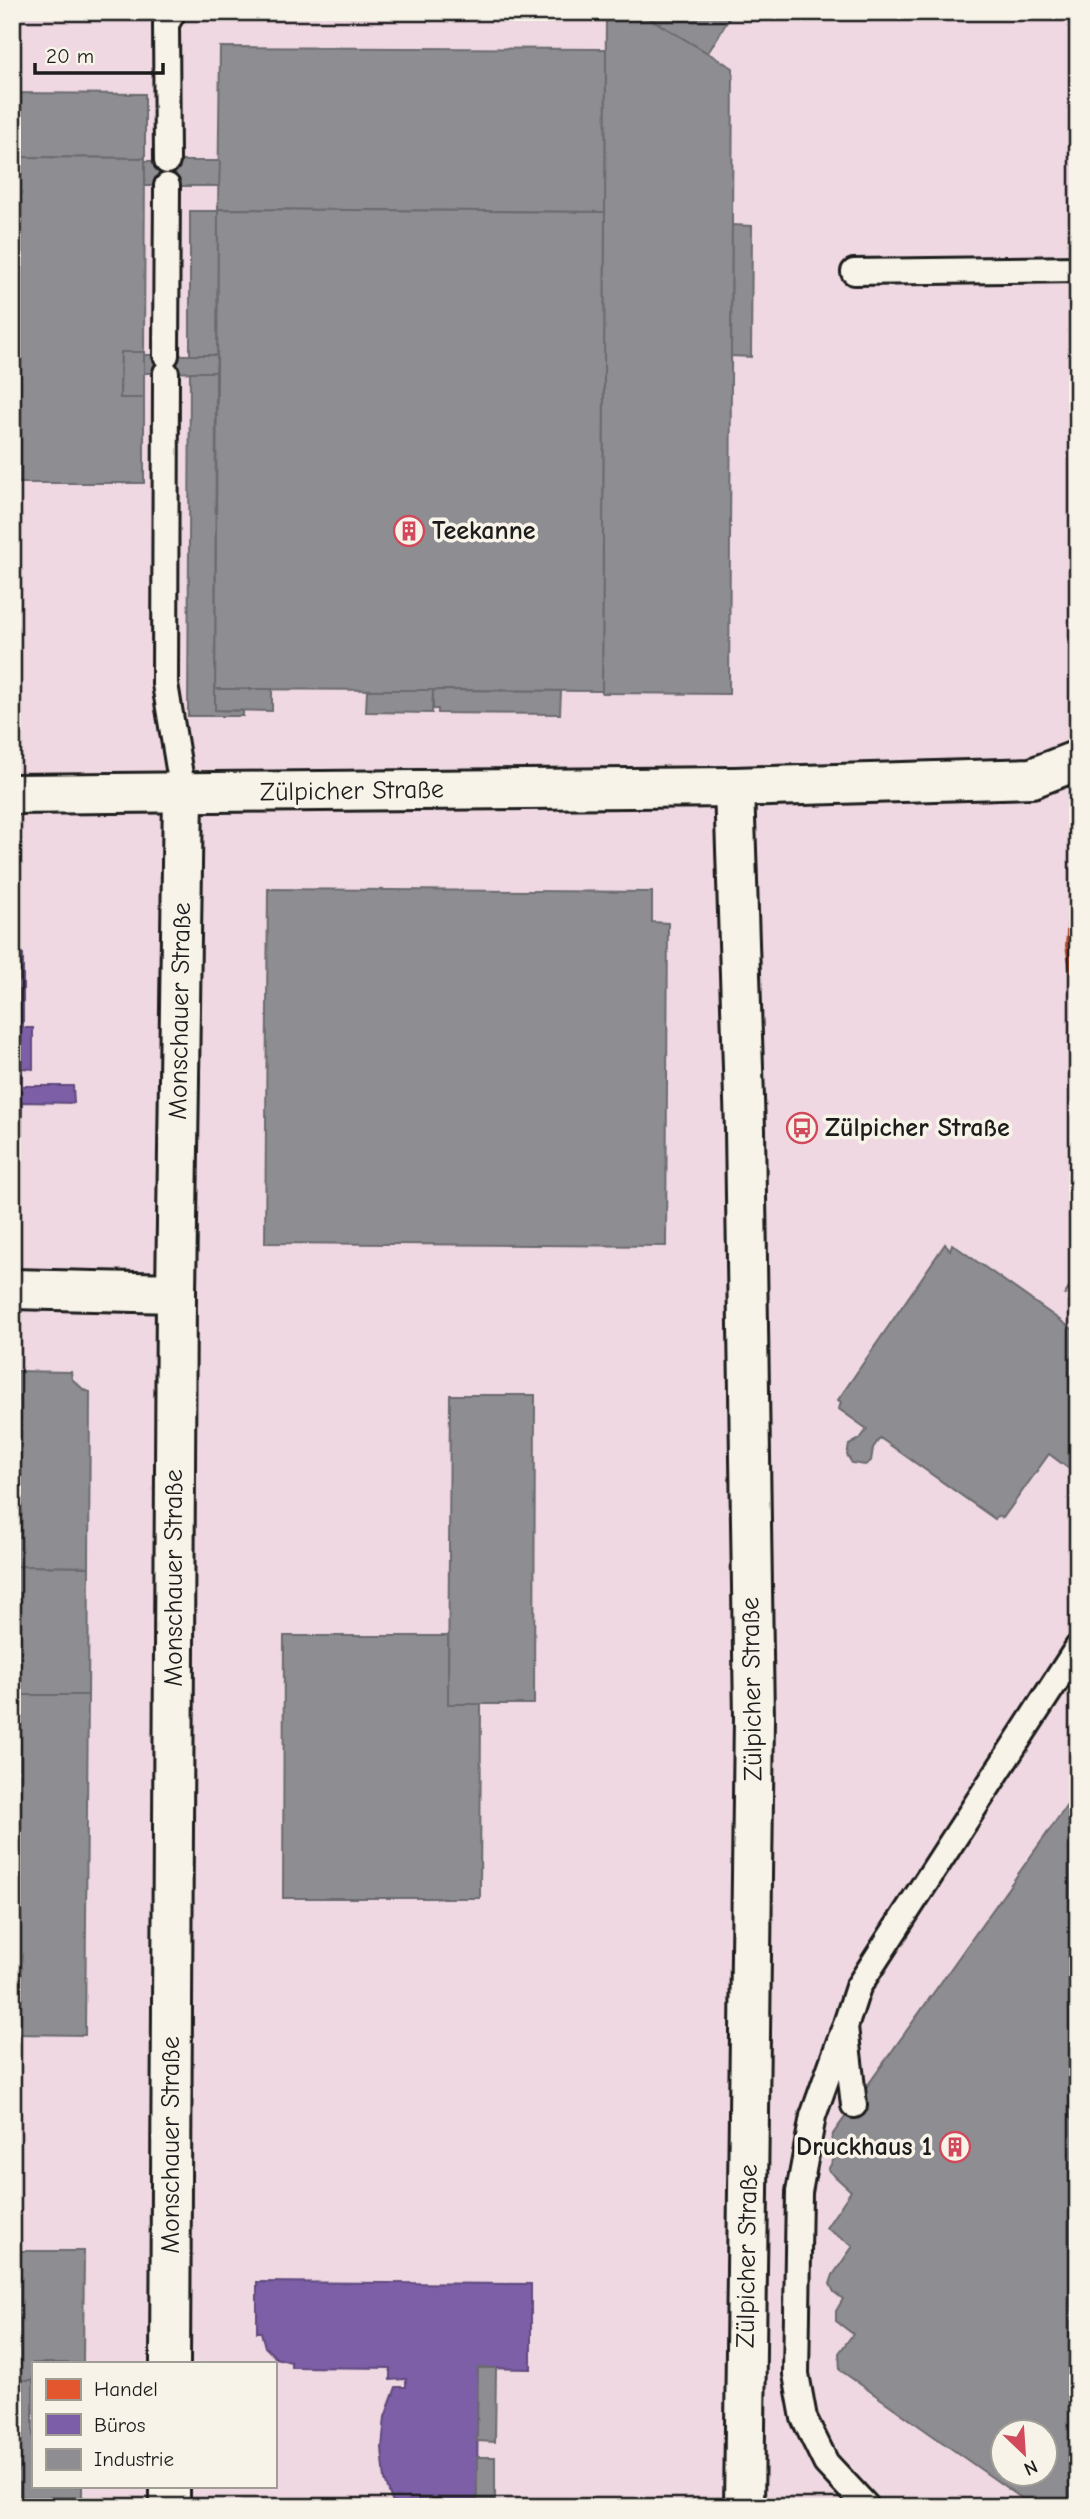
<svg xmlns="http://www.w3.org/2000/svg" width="1090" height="2519" viewBox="0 0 1090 2519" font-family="'Comic Neue',sans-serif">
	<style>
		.built { fill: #efd8e1; fill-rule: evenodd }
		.shops { fill: #e4572e; stroke: #a84529; stroke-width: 2 }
		.offices { fill: #7b5ea7; stroke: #5e4a7d; stroke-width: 2 }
		.industry { fill: #8d8d92; stroke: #6b6b6f; stroke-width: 2; fill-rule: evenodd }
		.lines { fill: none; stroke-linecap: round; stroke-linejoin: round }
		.service-casing { stroke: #1c1c1c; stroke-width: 30 }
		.minor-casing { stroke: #1c1c1c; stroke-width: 44 }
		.service { stroke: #f7f3e8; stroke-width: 24 }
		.minor { stroke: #f7f3e8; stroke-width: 38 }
		.labels { text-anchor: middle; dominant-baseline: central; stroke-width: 7; stroke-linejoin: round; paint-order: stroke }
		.poi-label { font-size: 26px; font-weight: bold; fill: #1c1c1c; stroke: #f7f3e8; text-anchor: start }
		.street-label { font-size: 26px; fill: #1c1c1c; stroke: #f7f3e8 }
	</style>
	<rect width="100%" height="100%" fill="#f3e7e5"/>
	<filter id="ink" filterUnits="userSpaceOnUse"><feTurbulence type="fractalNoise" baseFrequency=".0143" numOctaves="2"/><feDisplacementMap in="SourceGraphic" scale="14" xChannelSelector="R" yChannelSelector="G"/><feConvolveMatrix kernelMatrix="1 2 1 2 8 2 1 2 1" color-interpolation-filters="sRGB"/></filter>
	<g filter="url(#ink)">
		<path class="built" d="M12,12H1078V2507H12ZM33,2363H275V2486H33ZM1002,2432H1044V2474H1002Z"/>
		<path class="shops" d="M1070,892L1078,897V1014L1066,946Z"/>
		<g class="offices">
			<path d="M12,954H23V1028H33V1069L22,1068V1086H73L74,1103L22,1102L20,1212H12Z"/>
			<path d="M257,2282L531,2284V2369L478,2368L477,2507H394L385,2480L382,2448L385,2417L396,2387H406V2379L390,2380V2368L291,2367V2362L276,2358L265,2347L261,2332H257Z"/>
		</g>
		<g class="industry">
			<path d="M606,12H639L733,68L729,694L602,693Z"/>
			<path d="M639,12H733L708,53Z"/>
			<path d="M220,47L606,49L605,212L218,209Z"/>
			<path d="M12,93L145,94V158L12,157Z"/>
			<path d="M12,157L145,158L144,352H121L120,398H144V483H12Z"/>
			<path d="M145,161H220L219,186H145Z"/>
			<path d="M218,209L605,212L602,691L215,689Z"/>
			<path d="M190,211H218L217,355H190Z"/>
			<path d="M732,225L752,226L751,357L731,356Z"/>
			<path d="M121,352H144V398H120Z"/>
			<path d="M144,355H217L216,372L144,373Z"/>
			<path d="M190,372H216L215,710L243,711V716H188Z"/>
			<path d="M215,689H272V711L215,710Z"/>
			<path d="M367,690H433L432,713L366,712Z"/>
			<path d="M433,690L561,691L560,714L438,713V709H433Z"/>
			<path d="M268,889L652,892V922L668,923L666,1246L265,1243Z"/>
			<path d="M945,1244L950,1250L952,1244L1078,1333V1464L1068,1468L1049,1454L1003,1518L997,1516L995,1519L880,1438L873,1448L871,1461L865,1465L852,1463L847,1455L849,1445L860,1439L867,1429L839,1409L841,1402L838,1400Z"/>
			<path d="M1078,1273V1291L1071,1286L1064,1296Z"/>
			<path d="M13,1371L71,1372L72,1379L84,1390L90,1392L89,1567L12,1566Z"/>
			<path d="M450,1395H535L534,1704H448Z"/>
			<path d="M12,1566L89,1567L88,1695H13Z"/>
			<path d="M284,1636H448V1704H481L480,1898H283Z"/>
			<path d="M12,1695H88L85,2035L12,2034Z"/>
			<path d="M1078,1790V2507H1034L840,2370L839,2353L853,2334L836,2321V2311L843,2299L834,2292L830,2284L833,2275L853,2246L826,2228L851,2191L828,2170L836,2155L831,2145L833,2134ZM1002,2432H1044V2474H1002Z"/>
			<path d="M12,2251H84L83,2363H33V2380H12Z"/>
			<path d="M478,2368H496L495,2442L477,2441Z"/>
			<path d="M12,2380H33V2486H82V2507H12Z"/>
			<rect x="477" y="2457" width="18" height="50"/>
		</g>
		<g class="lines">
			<g class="service-casing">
				<g id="service">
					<path d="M167,161L166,24L173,12"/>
					<path d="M854,272L1078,269"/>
					<path d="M166,355L167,186"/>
					<path d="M166,373L165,684L183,793"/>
					<path d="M843,2032L813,2116L799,2192L796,2374L804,2418L826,2463L867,2507"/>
					<path d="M854,2105L845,2027L858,1987L1078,1647"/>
				</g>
			</g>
			<g class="minor-casing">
				<g id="minor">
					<path d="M734,787L745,1130L754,1718L744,2507"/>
					<path d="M12,794L734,787L1032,778L1078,760"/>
					<path d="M12,1289L176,1293"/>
					<path d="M170,2363L176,1293L183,793"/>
					<path d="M170,2507V2486"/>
				</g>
			</g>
			<use href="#service" class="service"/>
			<use href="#minor" class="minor"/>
		</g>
	</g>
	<defs>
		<g id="building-ring" transform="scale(1.575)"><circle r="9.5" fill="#f7f3e8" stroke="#d1495b" stroke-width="1.5"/><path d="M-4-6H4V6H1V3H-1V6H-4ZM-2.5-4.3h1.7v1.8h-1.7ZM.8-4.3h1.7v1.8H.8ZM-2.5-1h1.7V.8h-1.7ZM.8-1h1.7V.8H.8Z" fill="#d1495b"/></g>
		<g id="bus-ring" transform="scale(1.575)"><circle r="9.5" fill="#f7f3e8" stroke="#d1495b" stroke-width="1.5"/><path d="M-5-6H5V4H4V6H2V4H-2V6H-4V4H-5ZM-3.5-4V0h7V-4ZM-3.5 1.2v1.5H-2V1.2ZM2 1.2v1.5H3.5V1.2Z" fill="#d1495b"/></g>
	</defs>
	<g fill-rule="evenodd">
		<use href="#building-ring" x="409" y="531"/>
		<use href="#bus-ring" x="802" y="1128"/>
		<use href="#building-ring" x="955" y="2147"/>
	</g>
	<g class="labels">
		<g class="poi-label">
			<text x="432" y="531">Teekanne</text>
			<text x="825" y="1128">Zülpicher Straße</text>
			<text x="932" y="2147" text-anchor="end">Druckhaus 1</text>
		</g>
		<g class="street-label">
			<text transform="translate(352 791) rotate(-1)">Zülpicher Straße</text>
			<text transform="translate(180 1011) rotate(-89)">Monschauer Straße</text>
			<text transform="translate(174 1578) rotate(-90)">Monschauer Straße</text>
			<text transform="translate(752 1689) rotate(-91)">Zülpicher Straße</text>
			<text transform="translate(171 2145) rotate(-90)">Monschauer Straße</text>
			<text transform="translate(747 2256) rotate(-89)">Zülpicher Straße</text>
		</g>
	</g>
	<rect width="1090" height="2519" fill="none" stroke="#f7f3e8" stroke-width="42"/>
	<rect x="21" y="21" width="1048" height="2477" fill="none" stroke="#1c1c1c" stroke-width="2.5" filter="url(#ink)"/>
	<rect x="32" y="2362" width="245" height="126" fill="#f7f3e8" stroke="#9f9d96" stroke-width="2"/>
	<rect x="46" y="2379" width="35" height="21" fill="#e4572e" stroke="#9f9d96" stroke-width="2"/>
	<text x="94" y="2396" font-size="21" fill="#1c1c1c">Handel</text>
	<rect x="46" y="2414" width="35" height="21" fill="#7b5ea7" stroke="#9f9d96" stroke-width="2"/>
	<text x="94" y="2432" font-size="21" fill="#1c1c1c">Büros</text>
	<rect x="46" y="2449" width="35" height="21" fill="#8d8d92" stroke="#9f9d96" stroke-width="2"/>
	<text x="94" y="2466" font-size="21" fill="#1c1c1c">Industrie</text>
	<g transform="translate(1024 2453) rotate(155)"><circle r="33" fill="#f7f3e8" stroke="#9f9d96" stroke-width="2"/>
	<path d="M0-5L12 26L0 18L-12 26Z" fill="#d1495b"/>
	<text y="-10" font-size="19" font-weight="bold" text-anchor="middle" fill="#1c1c1c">N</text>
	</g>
	<path d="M35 63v10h128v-10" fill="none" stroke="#1c1c1c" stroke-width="3.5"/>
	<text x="46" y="63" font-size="21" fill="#1c1c1c" stroke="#f7f3e8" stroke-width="5" paint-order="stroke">20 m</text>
</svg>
